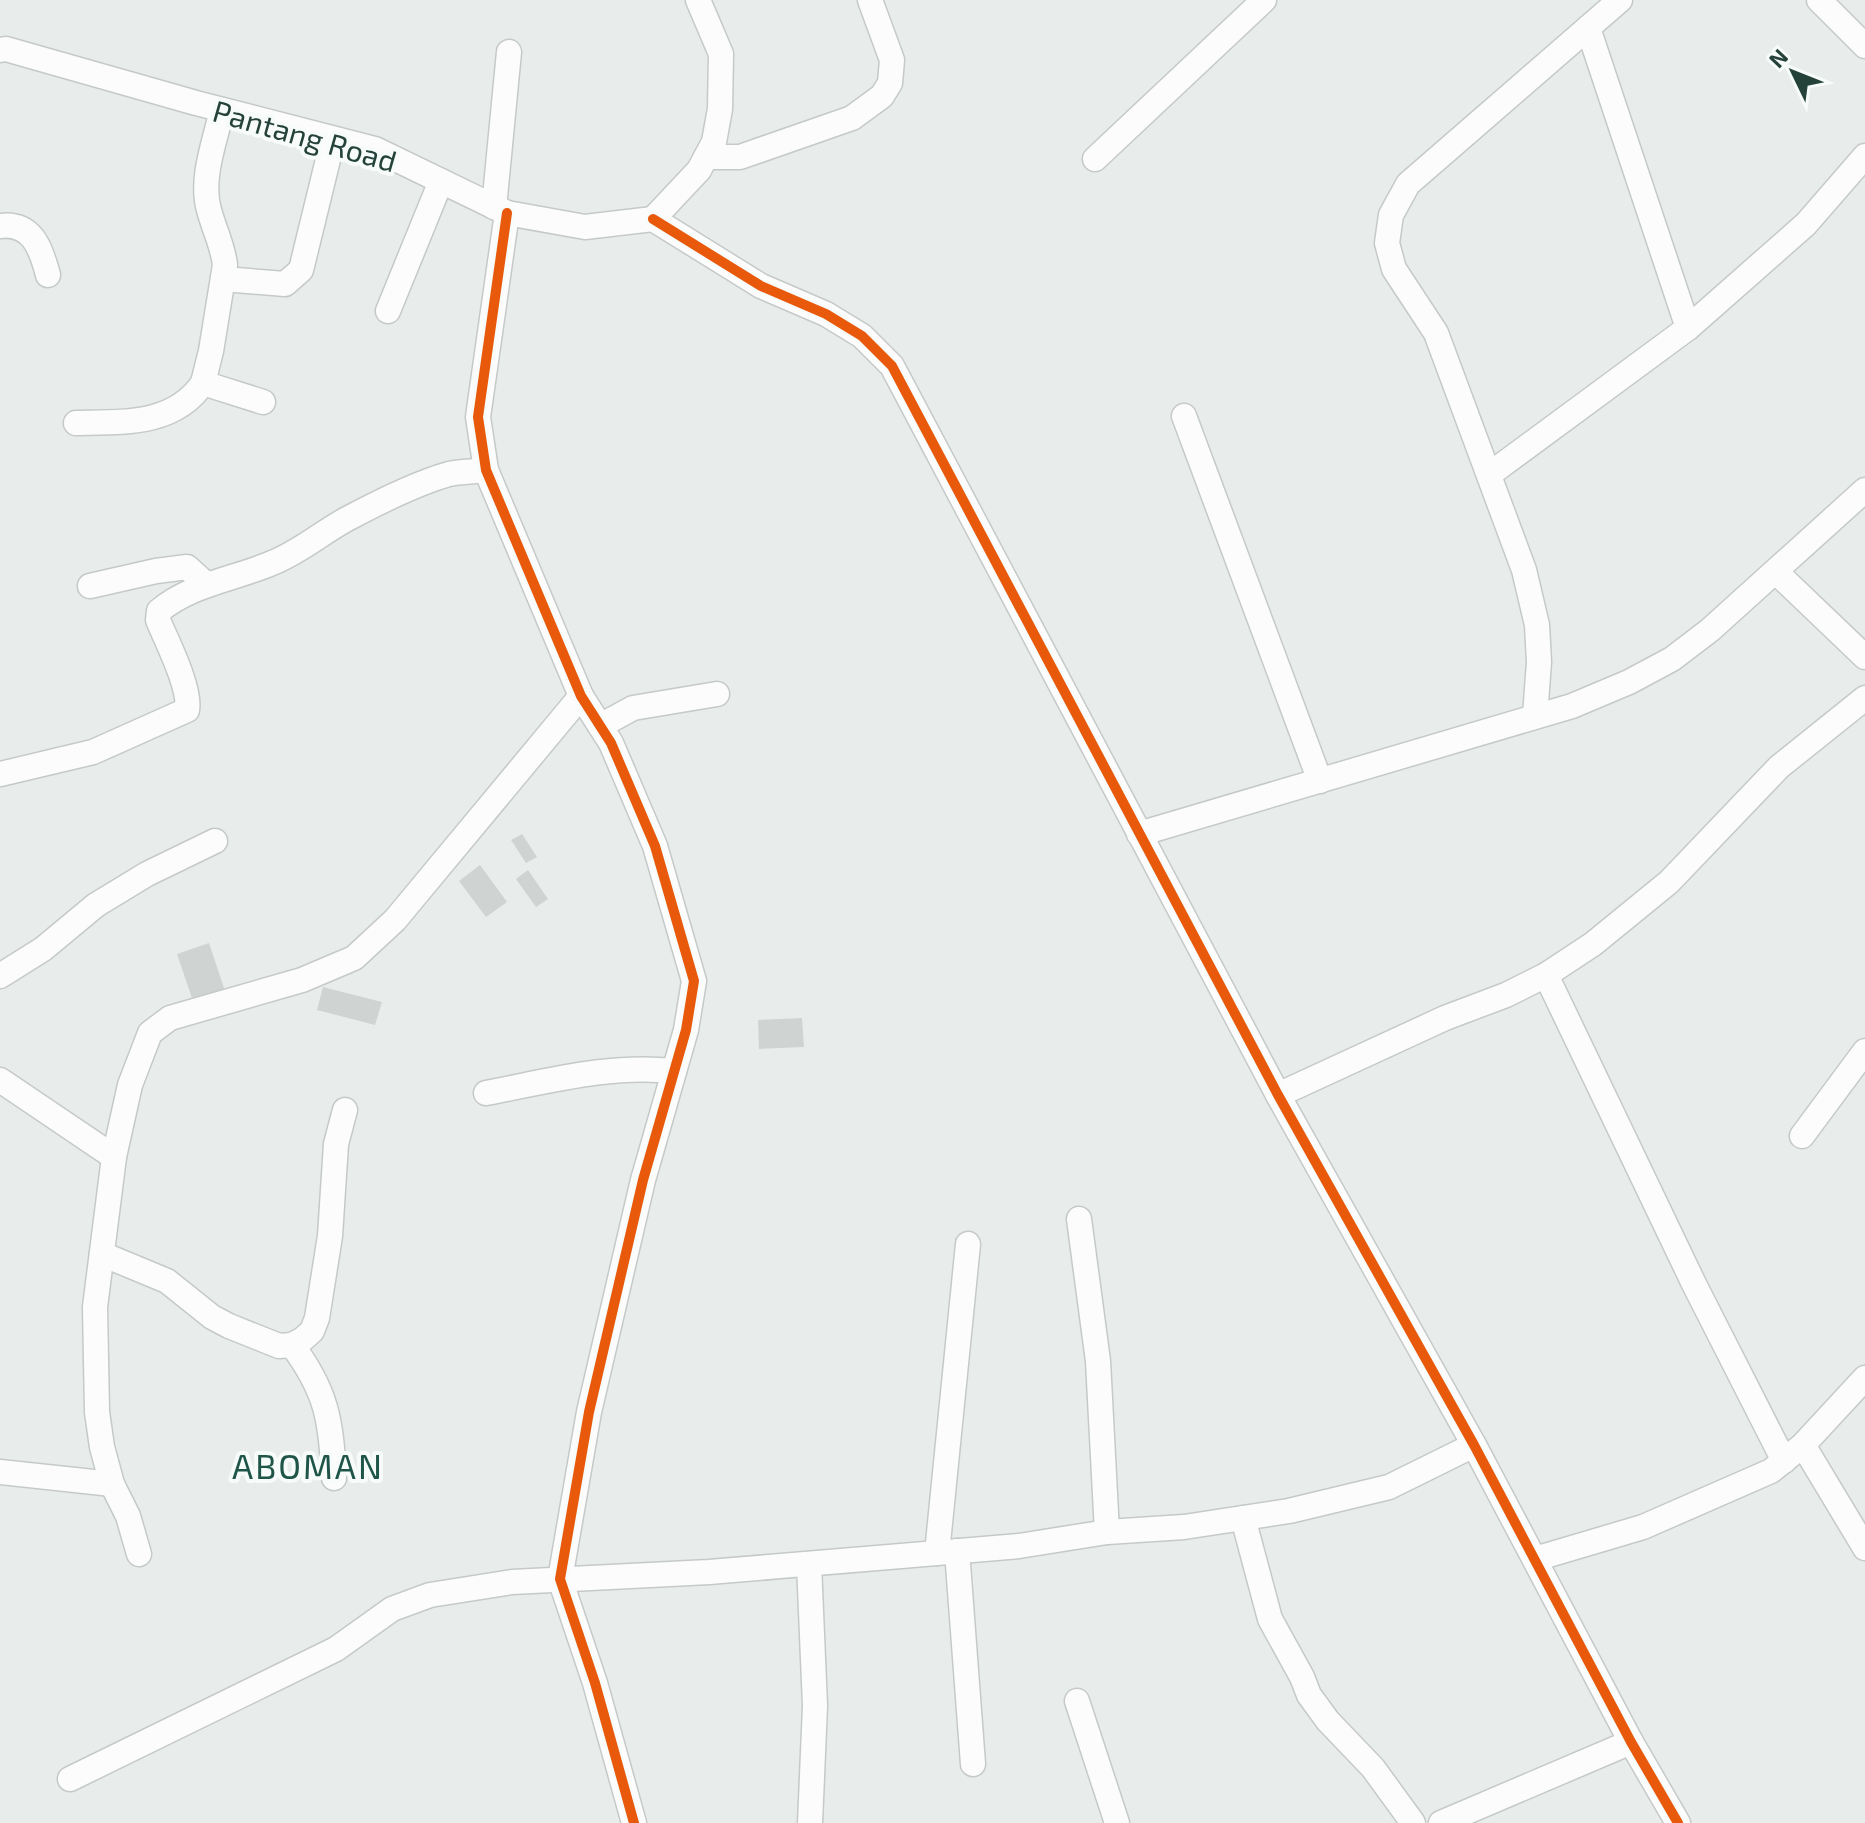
<svg xmlns="http://www.w3.org/2000/svg" width="1865" height="1823" viewBox="0 0 1865 1823" font-family="'Exo 2',sans-serif">
	<style>
		.building { fill: #cfd4d2 }
		.lines { fill: none; stroke-linecap: round; stroke-linejoin: round }
		.minor-casing { stroke: #c5cac8; stroke-width: 27 }
		.minor { stroke: #fcfcfc; stroke-width: 24 }
		.cycleway-casing { stroke: #f7fbf9; stroke-width: 15 }
		.cycleway { stroke: #e8590c; stroke-width: 10 }
		.labels { text-anchor: middle; dominant-baseline: central; stroke-width: 8; stroke-linejoin: round; paint-order: stroke }
		.street-label { font-size: 30px; fill: #24423a; stroke: #f7fbf9 }
		.quarter-label { font-size: 34px; letter-spacing: 2px; fill: #1f5548; stroke: #f7fbf9 }
	</style>
	<rect width="100%" height="100%" fill="#e8edeb"/>
	<g class="building">
		<path d="M522,834L537,857L526,863L511,840Z"/>
		<path d="M480,865L507,902L486,917L459,881Z"/>
		<path d="M528,870L548,899L536,907L516,879Z"/>
		<path d="M209,943L225,991L193,1001L177,954Z"/>
		<path d="M323,987L382,1002L375,1025L317,1010Z"/>
		<path d="M802,1018L804,1047L759,1049L758,1020Z"/>
	</g>
	<g class="lines">
		<g class="minor-casing">
			<g id="minor">
				<path d="M1819,0L1865,46"/>
				<path d="M1588,28L1688,328"/>
				<path d="M0,50L6,49L196,103L375,149L507,213L585,227L653,219"/>
				<path d="M222,110C215,141 200,179 209,210C214,229 223,246 225,265L211,351L203,383L263,402"/>
				<path d="M706,157H740L852,118L882,96L890,83L892,60L870,0"/>
				<path d="M1095,159L1264,0"/>
				<path d="M494,207L509,52"/>
				<path d="M507,213L478,417L486,470L581,696L611,743L655,846L694,981L686,1030L643,1180L589,1412L560,1579L595,1683L634,1823"/>
				<path d="M653,219L761,286L826,314L862,336L892,366L1278,1095L1474,1445L1631,1742L1678,1823"/>
				<path d="M653,219L699,170L714,142L720,109L721,54L698,0"/>
				<path d="M0,226C32,222 41,248 48,275"/>
				<path d="M223,279L285,284L301,270L333,139"/>
				<path d="M388,311L441,181"/>
				<path d="M1184,416L1320,781"/>
				<path d="M76,423C122,422 174,426 203,383"/>
				<path d="M1490,474L1688,328L1806,224L1865,156"/>
				<path d="M1776,572L1865,657"/>
				<path d="M90,586L156,571L187,567L207,585"/>
				<path d="M1535,716L1539,662L1537,625L1524,570L1436,333L1394,269L1387,243L1391,215L1408,184L1620,0"/>
				<path d="M600,726L633,708L717,694"/>
				<path d="M0,774L93,752L187,710C191,688 167,642 158,620L159,611C191,584 235,579 272,563C300,552 321,533 347,519C377,503 417,483 449,474C461,471 474,472 486,470"/>
				<path d="M1139,834L1572,706L1629,682L1672,659L1710,630L1865,490"/>
				<path d="M1546,975L1694,1284L1784,1461"/>
				<path d="M0,976L43,949L96,905L147,874L215,841"/>
				<path d="M0,1080L114,1157"/>
				<path d="M486,1093C549,1081 610,1064 674,1071"/>
				<path d="M1278,1095L1445,1018L1506,995L1546,975L1593,944L1669,882L1779,767L1865,698"/>
				<path d="M1802,1136L1865,1051"/>
				<path d="M1079,1219L1098,1361L1107,1532"/>
				<path d="M102,1254L167,1281L212,1317L229,1326L279,1346L292,1345L303,1339L312,1331L317,1318L330,1236L336,1144L345,1110"/>
				<path d="M292,1345C327,1392 331,1420 334,1478"/>
				<path d="M1803,1445L1865,1548"/>
				<path d="M0,1472L112,1484"/>
				<path d="M1243,1518L1270,1619L1302,1677L1309,1695L1328,1721L1373,1768L1413,1823"/>
				<path d="M957,1551L973,1764"/>
				<path d="M937,1553L968,1244"/>
				<path d="M139,1554L128,1516L112,1484L102,1447L97,1412L95,1307L114,1157L130,1085L150,1033L170,1018L302,980L354,958L395,920L581,696"/>
				<path d="M1535,1559L1643,1527L1771,1471L1803,1445L1865,1378"/>
				<path d="M809,1564L815,1706L810,1823"/>
				<path d="M1077,1701L1117,1823"/>
				<path d="M70,1779L336,1649L392,1609L430,1595L512,1582L709,1572L901,1556L1019,1546L1107,1532L1184,1527L1289,1511L1389,1487L1474,1445"/>
				<path d="M1441,1823L1631,1742"/>
			</g>
		</g>
		<use href="#minor" class="minor"/>
		<g class="cycleway-casing">
			<g id="cycleway">
				<path d="M507,213L478,417L486,470L581,696L611,743L655,846L694,981L686,1030L643,1180L589,1412L560,1579L595,1683L634,1823"/>
				<path d="M653,219L761,286L826,314L862,336L892,366L1278,1095L1474,1445L1631,1742L1678,1823"/>
			</g>
		</g>
		<use href="#cycleway" class="cycleway"/>
	</g>
	<g class="labels">
		<g class="street-label">
			<text transform="translate(305 135) rotate(16)">Pantang Road</text>
		</g>
		<g class="quarter-label">
			<text x="308" y="1465">ABOMAN</text>
		</g>
	</g>
	<g transform="translate(1793 72) rotate(313)" stroke="#f7fbf9" stroke-width="6" paint-order="stroke">
	<path d="M0-6L14 30L0 20L-14 30Z" fill="#24423a"/>
	<text y="-12" font-size="22" font-weight="bold" text-anchor="middle" fill="#24423a">N</text>
	</g>
</svg>
